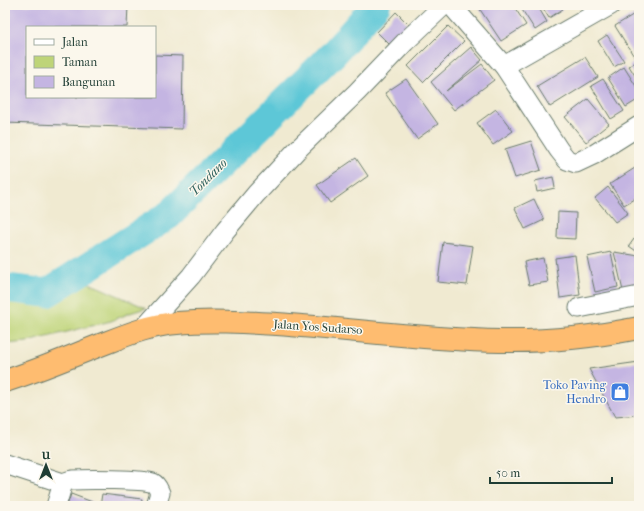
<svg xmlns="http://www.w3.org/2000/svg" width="644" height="511" viewBox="0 0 644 511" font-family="'IM FELL French Canon',serif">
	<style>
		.green { fill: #bed478; stroke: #6e8856 }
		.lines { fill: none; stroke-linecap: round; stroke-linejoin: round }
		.river { stroke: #5dc7d7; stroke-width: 29 }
		.building { fill: #c4b5e2 }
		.minor-casing { stroke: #687a6b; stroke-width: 21 }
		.highway-casing { stroke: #687a6b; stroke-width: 24 }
		.minor { stroke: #fff; stroke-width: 19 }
		.highway { stroke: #febc70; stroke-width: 22 }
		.labels { text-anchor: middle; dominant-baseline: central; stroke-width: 3; stroke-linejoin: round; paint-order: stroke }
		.street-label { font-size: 12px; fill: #1f3d34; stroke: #fbf7ec }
		.shop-label { font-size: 12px; fill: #366cbe; stroke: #fbf7ec; text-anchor: end }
		.water-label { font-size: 13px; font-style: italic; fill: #2e605d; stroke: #fbf7ec }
	</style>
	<rect width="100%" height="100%" fill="#fbf7ec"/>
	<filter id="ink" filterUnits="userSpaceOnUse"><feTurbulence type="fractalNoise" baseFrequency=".025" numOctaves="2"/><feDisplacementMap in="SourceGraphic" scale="8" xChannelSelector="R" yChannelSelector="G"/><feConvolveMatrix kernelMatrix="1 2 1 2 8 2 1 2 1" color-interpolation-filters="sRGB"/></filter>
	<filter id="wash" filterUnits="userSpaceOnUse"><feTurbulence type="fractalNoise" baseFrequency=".012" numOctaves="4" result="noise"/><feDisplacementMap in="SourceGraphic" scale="16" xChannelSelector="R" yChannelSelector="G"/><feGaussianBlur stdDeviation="0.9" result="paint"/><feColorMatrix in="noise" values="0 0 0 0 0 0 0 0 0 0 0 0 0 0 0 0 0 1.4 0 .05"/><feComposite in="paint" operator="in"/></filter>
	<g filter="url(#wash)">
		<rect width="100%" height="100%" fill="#f0ead1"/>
		<path class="green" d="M87,282L146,308L130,313L111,321L27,342L5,344V294L36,295L60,288Z"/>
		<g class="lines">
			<path class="river" d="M5,288L47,293L169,215L333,54L376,5"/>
		</g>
		<g id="blocks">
			<g class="building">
				<path d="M5,5H128L127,27H27V97H155V55L183,56L182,129L5,123Z"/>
				<path d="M477,5H513L526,25L501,41Z"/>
				<path d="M519,5H537L547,22L535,30Z"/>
				<path d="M541,5H560L563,9L549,18Z"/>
				<path d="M639,11V55L635,58L615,26Z"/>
				<path d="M396,12L410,26L391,46L377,32Z"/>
				<path d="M448,26L464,41L423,82L408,66Z"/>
				<path d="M607,35L624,61L614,67L598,41Z"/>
				<path d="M471,47L482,60L446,91L482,64L494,80L454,110L431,82Z"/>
				<path d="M585,57L598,77L550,107L537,86Z"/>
				<path d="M639,60V82L629,66Z"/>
				<path d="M624,67L639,91V99L626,107L608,78Z"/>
				<path d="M406,79L438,124L417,139L385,93Z"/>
				<path d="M603,79L624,111L611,119L591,86Z"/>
				<path d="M588,99L609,124L586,142L565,117Z"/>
				<path d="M496,109L513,131L493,145L477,123Z"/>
				<path d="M531,141L541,170L515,178L505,149Z"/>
				<path d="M356,158L368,176L330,203L317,185Z"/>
				<path d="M638,166L639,196L624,205L610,184Z"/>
				<path d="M553,177L555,188L537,192L535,181Z"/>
				<path d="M608,187L628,213L615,222L595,198Z"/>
				<path d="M534,199L544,220L525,229L515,208Z"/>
				<path d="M558,212L576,213L575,239L557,238Z"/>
				<path d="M634,239L639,242V253L629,246Z"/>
				<path d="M443,242L473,246L467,285L438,282Z"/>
				<path d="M611,252L618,287L595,292L587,257Z"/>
				<path d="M614,252L639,256V288L623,291Z"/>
				<path d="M575,255L580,295L560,298L555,258Z"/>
				<path d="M543,258L548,282L529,285L524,262Z"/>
				<path d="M639,362V415L615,417L589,369Z"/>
				<path d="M71,494L95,503L94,506H67Z"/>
				<path d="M102,494L142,499L141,506H100Z"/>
			</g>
		</g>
	</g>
	<g filter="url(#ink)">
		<use href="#blocks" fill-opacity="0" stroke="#687a6b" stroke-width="1"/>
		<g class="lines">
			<g class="minor-casing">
				<g id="minor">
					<path d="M451,5L504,66L559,150L567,160L576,163L593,155L639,126"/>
					<path d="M504,66L611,5"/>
					<path d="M579,308L639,296"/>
					<path d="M144,328L191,276L225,231L256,194L297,150L357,92L405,42L444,5"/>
					<path d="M5,464L63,483"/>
					<path d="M56,506L63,483C66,482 69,480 72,480C85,479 143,479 153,483C157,485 158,489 160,493L156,506"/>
				</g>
			</g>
			<g class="highway-casing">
				<path id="highway" d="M5,381C40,370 74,355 108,342C131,333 152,325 177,323C210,320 244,322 277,324C351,329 426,340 500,341C547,342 593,337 639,328"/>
			</g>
			<use href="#minor" class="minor"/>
			<use href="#highway" class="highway"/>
		</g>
	</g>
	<defs>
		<g id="shop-square" transform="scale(1)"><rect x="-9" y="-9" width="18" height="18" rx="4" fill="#3f7fe0" stroke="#fbf7ec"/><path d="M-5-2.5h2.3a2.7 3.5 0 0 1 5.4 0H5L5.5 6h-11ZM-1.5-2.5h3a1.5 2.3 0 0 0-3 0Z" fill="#fff"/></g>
	</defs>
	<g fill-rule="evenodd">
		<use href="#shop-square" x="620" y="392"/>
	</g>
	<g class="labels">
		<g class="street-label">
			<text transform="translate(318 327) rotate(4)">Jalan Yos Sudarso</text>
		</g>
		<g class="shop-label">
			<text x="606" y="385">Toko Paving<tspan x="606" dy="14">Hendro</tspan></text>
		</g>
		<g class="water-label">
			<text transform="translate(208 177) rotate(-45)">Tondano</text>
		</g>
	</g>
	<rect width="644" height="511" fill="none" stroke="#fbf7ec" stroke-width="20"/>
	<rect x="26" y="26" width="130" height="72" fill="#fbf7ec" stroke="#a3ada2"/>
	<rect x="34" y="39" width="20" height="6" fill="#ffffff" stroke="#a3ada2"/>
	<text x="62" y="46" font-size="12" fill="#1f3d34">Jalan</text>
	<rect x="34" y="56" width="20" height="12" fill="#bed478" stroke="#a3ada2"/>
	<text x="62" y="66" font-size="12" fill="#1f3d34">Taman</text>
	<rect x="34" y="76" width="20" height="12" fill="#c4b5e2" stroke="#a3ada2"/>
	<text x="62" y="86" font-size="12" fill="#1f3d34">Bangunan</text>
	<g transform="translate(46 465)" stroke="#fbf7ec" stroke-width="3" paint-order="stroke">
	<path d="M0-3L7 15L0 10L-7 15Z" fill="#1f3d34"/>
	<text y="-6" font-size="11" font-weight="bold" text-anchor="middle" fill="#1f3d34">U</text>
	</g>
	<path d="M490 477v6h122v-6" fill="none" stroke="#1f3d34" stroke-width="2"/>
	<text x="496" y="477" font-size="12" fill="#1f3d34" stroke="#fbf7ec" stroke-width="3" paint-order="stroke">50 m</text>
</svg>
